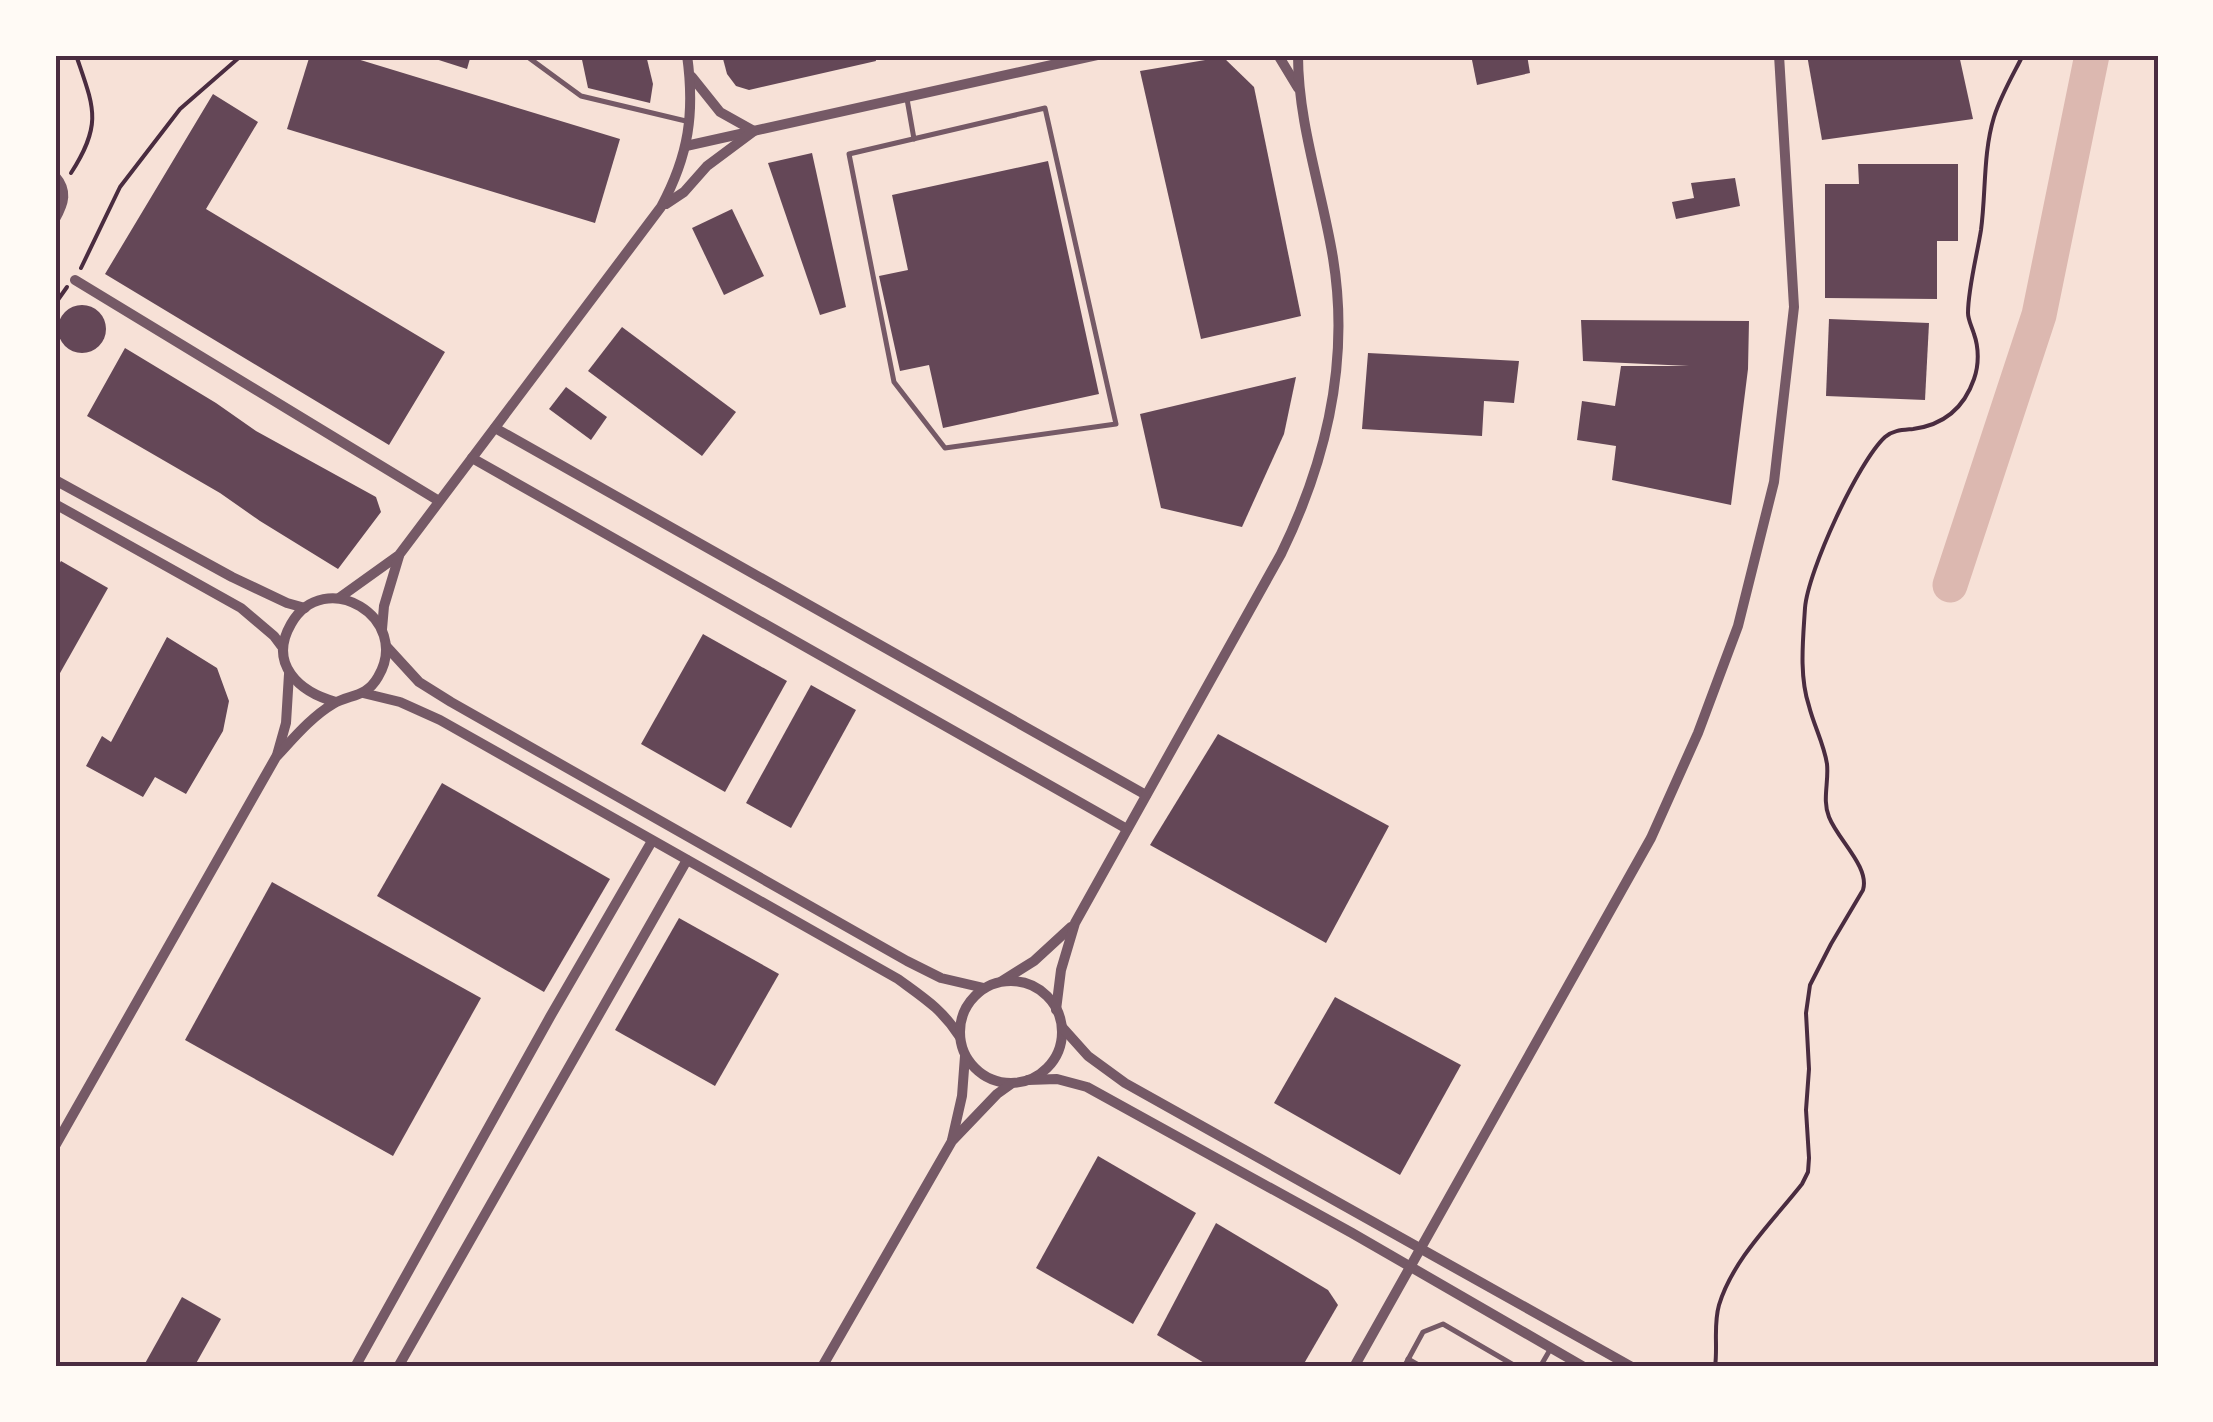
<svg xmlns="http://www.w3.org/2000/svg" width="2213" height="1422" viewBox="0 0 2213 1422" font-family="'Sofia Sans Condensed',sans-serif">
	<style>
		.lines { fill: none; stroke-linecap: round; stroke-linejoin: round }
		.river { stroke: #dcb8b0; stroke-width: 35 }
		.building { fill: #644757 }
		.path { stroke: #4a2c40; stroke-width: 4 }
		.service { stroke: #755966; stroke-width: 5 }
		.minor { stroke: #755966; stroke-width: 10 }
		.neatline { fill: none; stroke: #4a2c40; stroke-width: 4 }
	</style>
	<rect width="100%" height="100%" fill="#f7e1d7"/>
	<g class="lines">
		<path class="river" d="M1950,585L2039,315L2092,55"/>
	</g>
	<g class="building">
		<path d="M310,55H344L620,139L595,223L287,129Z"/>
		<path d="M423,55H471L467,69Z"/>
		<path d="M581,55H646L653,84L650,103L588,88Z"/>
		<path d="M722,55H875L876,61L749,90L736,86L727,74Z"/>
		<path d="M1471,55H1527L1530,73L1477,85Z"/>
		<path d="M1807,55H1959L1973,119L1822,140Z"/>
		<path d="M1223,57L1254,87L1301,316L1201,339L1140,71Z"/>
		<path d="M213,94L258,122L206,209L445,352L389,445L105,274Z"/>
		<path d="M812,153L846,307L820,315L768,163Z"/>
		<path d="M1048,161L1099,394L943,428L929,365L900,371L879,276L908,270L892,195Z"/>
		<path d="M1858,164H1958V241H1937V299L1825,298V184H1859Z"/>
		<path d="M1735,178L1740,206L1676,219L1672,202L1694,198L1691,183Z"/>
		<path d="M732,209L764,276L724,295L692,228Z"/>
		<circle cx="82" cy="329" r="24"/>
		<path d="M1829,319L1929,323L1925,400L1826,396Z"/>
		<path d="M1581,320L1749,321L1748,369L1731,505L1612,480L1616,446L1577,440L1582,401L1615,406L1621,366H1689L1583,361Z"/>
		<path d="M622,327L736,412L702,456L588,371Z"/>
		<path d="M125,348L216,403L256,431L376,497L381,512L338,569L260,521L220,493L87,416Z"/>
		<path d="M1368,353L1519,361L1514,403L1484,401L1482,436L1362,429Z"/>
		<path d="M1296,377L1284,434L1242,527L1161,508L1140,414Z"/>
		<path d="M566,387L607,417L591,440L549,409Z"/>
		<path d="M61,561L108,588L55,682V571Z"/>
		<path d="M703,634L787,681L725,792L641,744Z"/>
		<path d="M167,637L217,668L229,701L223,731L186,794L155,777L143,797L86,766L102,736L111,742Z"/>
		<path d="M811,685L856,710L791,828L746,803Z"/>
		<path d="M1218,734L1389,826L1326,943L1150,845Z"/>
		<path d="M442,783L610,879L544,992L377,896Z"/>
		<path d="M272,882L481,998L393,1156L185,1040Z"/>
		<path d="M679,918L779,974L715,1086L615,1030Z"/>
		<path d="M1335,997L1461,1065L1400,1175L1274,1103Z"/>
		<path d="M1098,1156L1196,1213L1133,1324L1036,1268Z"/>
		<path d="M1216,1223L1328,1290L1338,1305L1302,1367H1211L1157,1335Z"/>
		<path d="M182,1297L221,1319L194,1367H143Z"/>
	</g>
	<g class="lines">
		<g class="path">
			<path d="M71,173C103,123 94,108 76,55"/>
			<path d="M81,268L120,187L180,109L242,55"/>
			<path d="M55,304L67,287"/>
			<path d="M1715,1367C1718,1346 1713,1326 1719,1305C1733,1259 1773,1221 1802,1184L1808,1172L1809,1158L1806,1110L1809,1069L1806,1013L1810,985L1831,944L1863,890C1870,867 1838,840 1829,817C1822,800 1829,782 1827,764C1824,744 1814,726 1809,706C1799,676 1803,640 1805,608C1808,571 1858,462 1885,437C1893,430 1903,430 1913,429C1943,425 1964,408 1974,379C1979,365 1979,348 1974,334C1972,327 1968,320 1968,313C1968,289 1977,255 1981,230C1986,193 1983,153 1994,117C2001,95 2013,75 2023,55"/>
		</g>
		<g class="service">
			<path d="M525,55L581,96L690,122"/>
			<path d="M907,99L914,139"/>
			<path d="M1045,108L1116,424L945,448L894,382L849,154Z"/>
			<path d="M1408,1359L1422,1367"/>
			<path d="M1404,1367L1423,1332L1443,1324L1517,1367"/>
			<path d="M1540,1367L1551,1348"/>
		</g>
		<g class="minor">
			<path d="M1278,55L1298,88"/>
			<path d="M686,146L1097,55"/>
			<path d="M55,176C68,191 64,203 55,219"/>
			<path d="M666,204L684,192L707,166L754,131L720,112L692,77"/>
			<path d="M75,280L439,501"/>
			<path d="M495,428L1146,795"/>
			<path d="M472,458L1127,829"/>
			<path d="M55,480L232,577L287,603L305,608"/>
			<path d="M55,504L241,608L274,636L283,648"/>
			<path d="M339,598L399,555L661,207C689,155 695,113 687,55"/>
			<path d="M382,629L384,606L399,556"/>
			<path d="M386,646L419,682L451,702L907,961L941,978L984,988"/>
			<path d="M363,693L400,702L440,720L898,979C924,998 942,1009 960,1037"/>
			<path d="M277,755L286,723L289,674"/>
			<path d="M1002,981L1034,961L1071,927"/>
			<circle cx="1011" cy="1032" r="51"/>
			<path d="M1056,1010L1061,970L1075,923L1281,554C1327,460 1350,362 1333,258C1322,190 1298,124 1298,55"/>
			<path d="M1062,1027L1088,1056L1125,1083L1632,1367"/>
			<path d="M1028,1080L1057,1079L1087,1087L1352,1233L1584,1367"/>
			<path d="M952,1140L962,1096L965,1056"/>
			<path d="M55,1146L276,757C293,739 311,717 333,704C350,694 366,698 378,677C413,618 324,565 291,624C268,664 299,692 336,702"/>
			<path d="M355,1367L550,1017L652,841"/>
			<path d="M398,1367L687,860"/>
			<path d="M822,1367L952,1141L997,1094L1011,1084"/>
			<path d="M1354,1367L1651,838L1698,733L1738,626L1774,482L1794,307L1779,55"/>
		</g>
	</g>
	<rect width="2213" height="1422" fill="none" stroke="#fffaf5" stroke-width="115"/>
	<rect x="58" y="58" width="2098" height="1306" class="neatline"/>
</svg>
